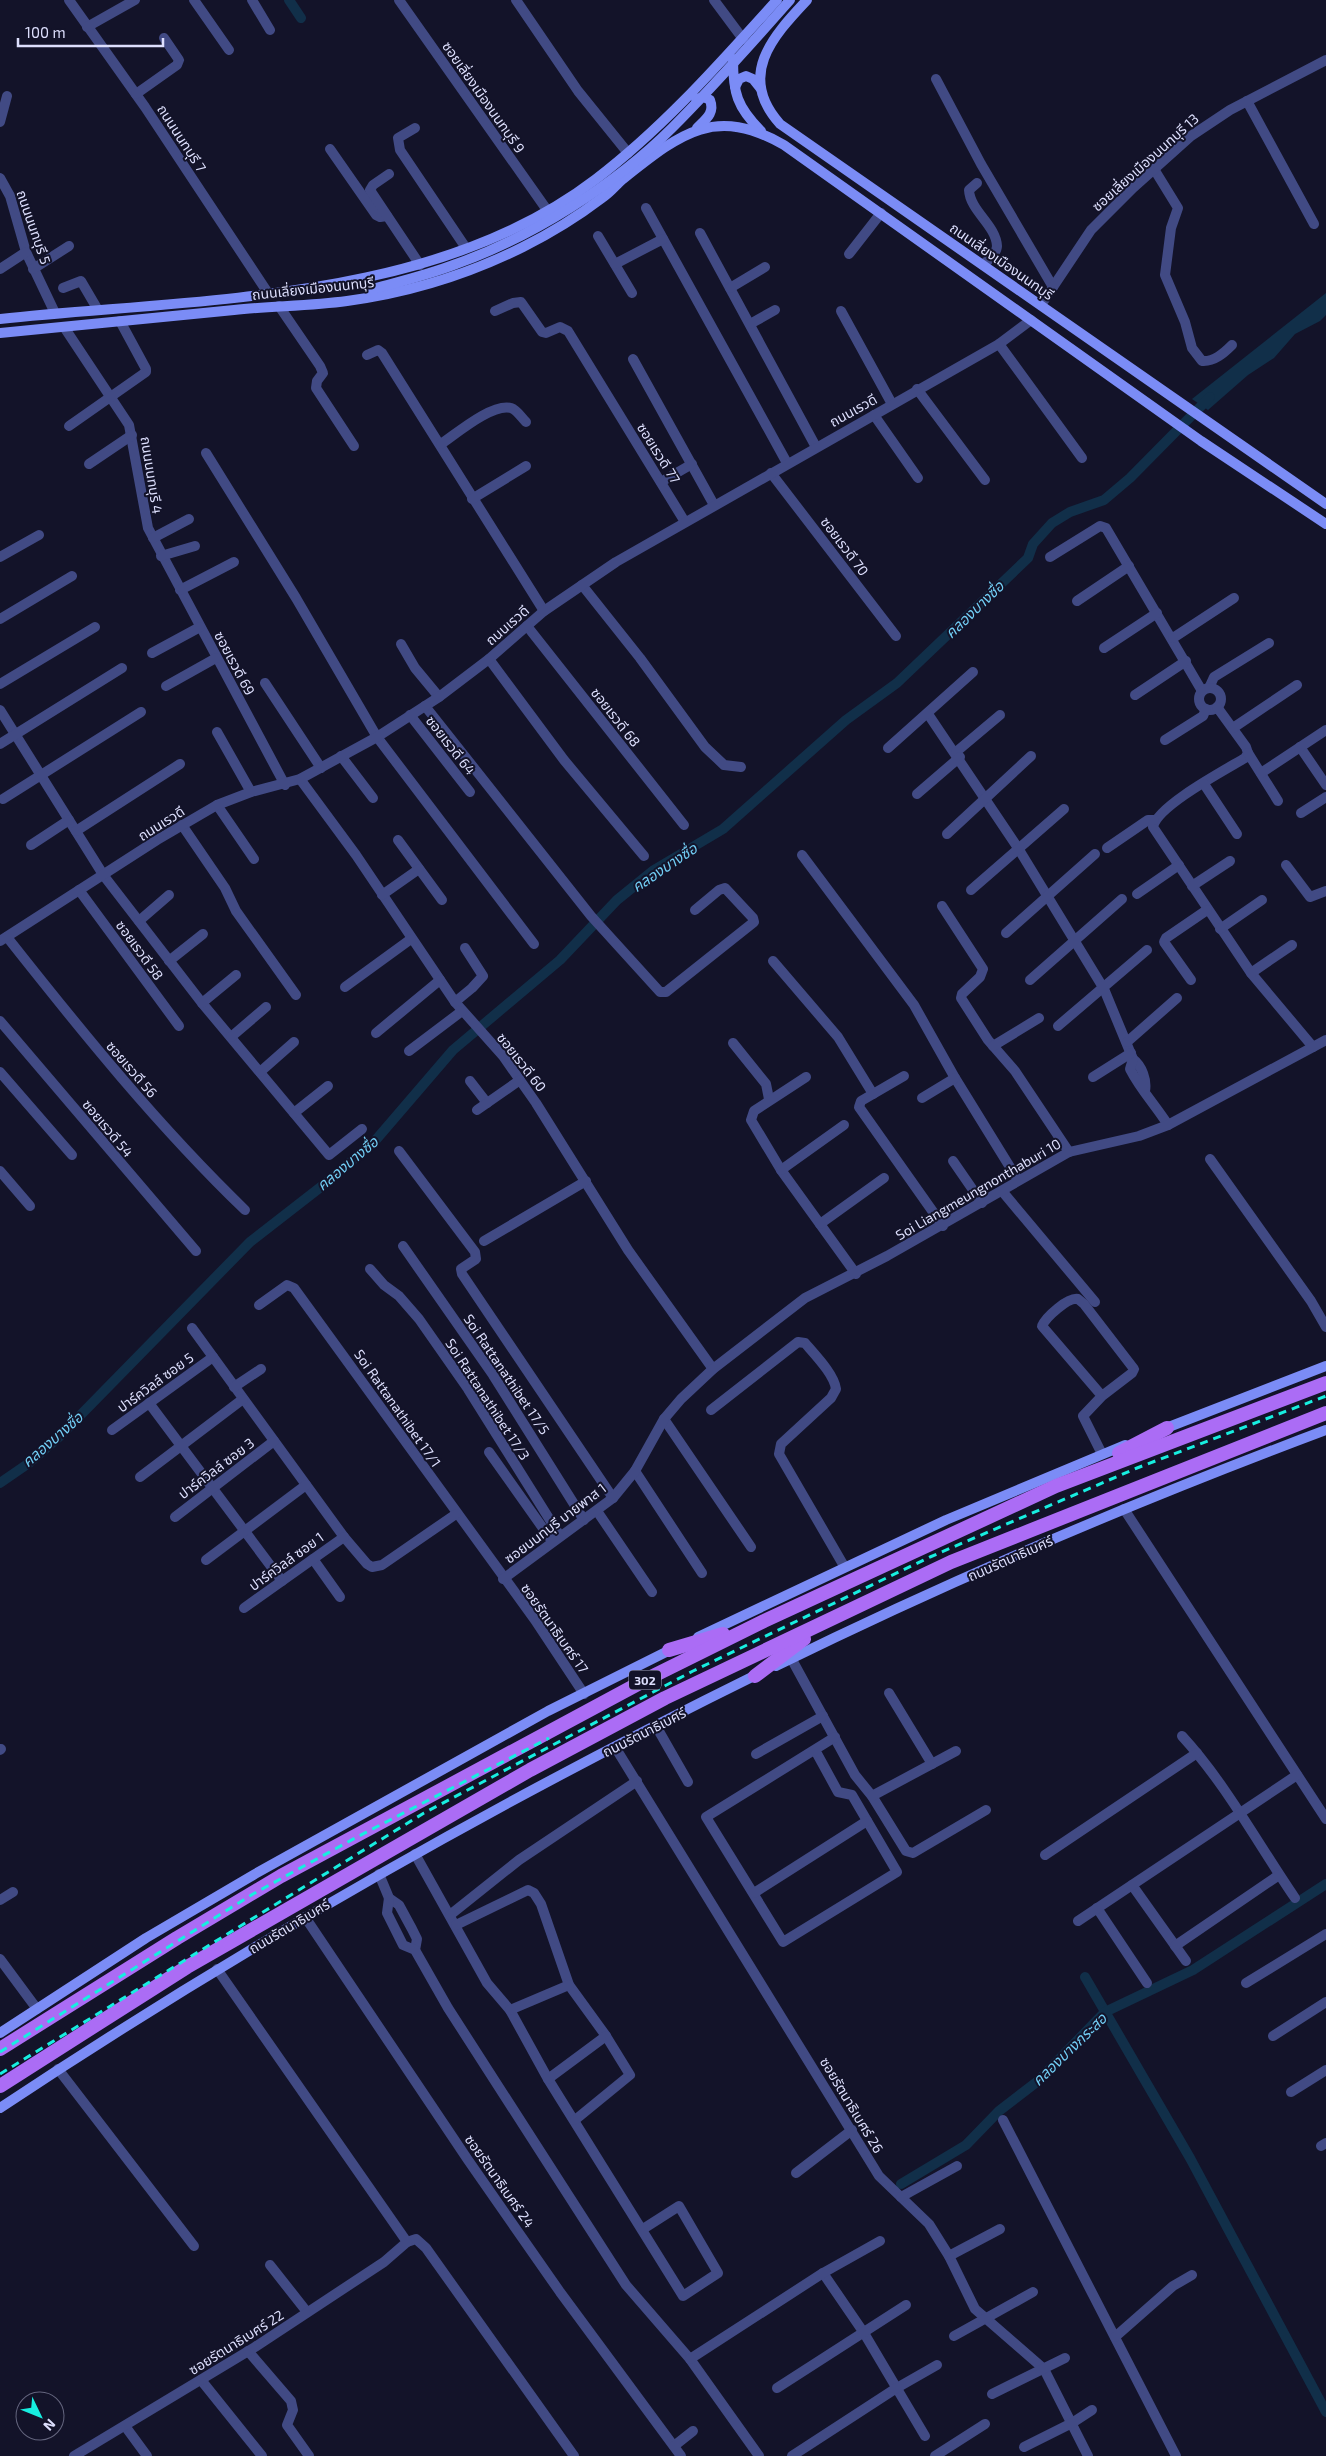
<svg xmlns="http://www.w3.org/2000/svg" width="1326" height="2456" viewBox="0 0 1326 2456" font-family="'Exo 2','Noto Sans Thai',sans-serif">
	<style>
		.water { fill: #112f49 }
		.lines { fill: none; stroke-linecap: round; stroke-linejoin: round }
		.canal { stroke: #112f49; stroke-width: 10 }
		.minor { stroke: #414a84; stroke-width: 10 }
		.tertiary { stroke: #414a84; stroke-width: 10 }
		.secondary { stroke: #7b8cf6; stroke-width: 10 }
		.primary { stroke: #ab6cf5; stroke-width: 14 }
		.rail { stroke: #17eee0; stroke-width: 3; stroke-dasharray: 8 6; stroke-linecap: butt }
		.secondary-bridge { stroke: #7b8cf6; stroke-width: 10 }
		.labels { text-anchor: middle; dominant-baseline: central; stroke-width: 4; stroke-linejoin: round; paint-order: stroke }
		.shield { fill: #131329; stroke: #a0a2bd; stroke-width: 1 }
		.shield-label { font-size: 12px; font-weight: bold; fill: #dddffd }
		.street-label { font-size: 14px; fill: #dddffd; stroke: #131329 }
		.water-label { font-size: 15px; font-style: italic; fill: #72cef5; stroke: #131329 }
	</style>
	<rect width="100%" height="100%" fill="#131329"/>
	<path class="water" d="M1326,293V315L1320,321L1295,334L1274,358L1248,375L1208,410L1192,399Z"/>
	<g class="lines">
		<g class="canal">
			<path d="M289,0L301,18"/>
			<path d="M0,1483L29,1463L60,1436L250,1242L322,1186L374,1142L453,1050L560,960L617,900L654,870L723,829L846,720L897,683L1028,558L1033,544L1052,523L1070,512L1104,500L1130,478L1210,397"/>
			<path d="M1085,1977L1190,2158L1326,2412"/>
			<path d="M901,2184L966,2145L999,2111L1038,2081L1105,2012L1193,1970L1326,1884"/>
		</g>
		<g class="minor">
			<path d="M69,0L145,107L268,293"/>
			<path d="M194,0L229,50"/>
			<path d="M252,0L270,30"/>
			<path d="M399,0L547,210"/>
			<path d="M516,0L578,91L628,153"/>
			<path d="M714,0L743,39"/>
			<path d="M87,27L135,0"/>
			<path d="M936,79L981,164L1053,287"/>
			<path d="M136,94L177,65L179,60L164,38"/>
			<path d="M1247,101L1314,224"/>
			<path d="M0,122L7,96"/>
			<path d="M415,128L398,138L400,150L466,248"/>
			<path d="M330,149L376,215L380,217L387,216"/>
			<path d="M1154,169L1178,208L1171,228L1165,275L1185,322L1192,348L1202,361C1214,362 1224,353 1232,345"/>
			<path d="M389,174L373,185L370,190L420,265"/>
			<path d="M0,178L10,196L26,252L55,313"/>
			<path d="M977,183L969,190C970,211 996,225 997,246C997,253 988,260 983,265"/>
			<path d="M646,208L787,463"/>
			<path d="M700,233L816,447"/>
			<path d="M598,236L632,293"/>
			<path d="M849,254L881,213"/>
			<path d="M615,264L663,239"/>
			<path d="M0,269L26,252"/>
			<path d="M33,269L69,246"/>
			<path d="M63,288L81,281L98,310"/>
			<path d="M730,288L765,267"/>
			<path d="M279,306L320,366L323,373L317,381L316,388L354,446"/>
			<path d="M495,311L513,303L521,302L542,332L546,333L560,327L568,331L685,522"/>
			<path d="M841,311L892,404"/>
			<path d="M750,324L775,310"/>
			<path d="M64,327L129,425L148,528L285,785"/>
			<path d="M999,344L1082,458"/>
			<path d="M367,355L378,350L382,353L544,611"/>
			<path d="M633,359L714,505"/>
			<path d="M917,389L985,480"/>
			<path d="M874,415L918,478"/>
			<path d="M69,426L146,372V369L120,321"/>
			<path d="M441,444C456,434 492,403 511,408C517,410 521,417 526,422"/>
			<path d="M206,453L296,598L377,737L534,944"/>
			<path d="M89,464L132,435"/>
			<path d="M771,473L896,636"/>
			<path d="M661,482L692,464"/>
			<path d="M472,499L526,466"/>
			<path d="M153,538L189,519"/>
			<path d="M161,556L195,546"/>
			<path d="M0,557L39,535"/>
			<path d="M1050,557L1100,526L1106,528L1202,691"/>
			<path d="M582,585L640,658L705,747L724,765L741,767"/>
			<path d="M180,590L234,562"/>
			<path d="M1077,601L1129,566"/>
			<path d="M0,619L72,576"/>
			<path d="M527,626L684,825"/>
			<path d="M1173,638L1234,598"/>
			<path d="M401,644L415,668L439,697"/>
			<path d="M1104,648L1157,613"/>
			<path d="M152,653L200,627"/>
			<path d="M489,659L564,760L644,856"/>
			<path d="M265,683L321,768"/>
			<path d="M0,684L95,627"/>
			<path d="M166,686L216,658"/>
			<path d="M1209,688L1214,677L1269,643"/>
			<circle cx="1210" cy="699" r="11"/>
			<path d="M1135,695L1186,661"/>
			<path d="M425,706L591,916L660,992H666L754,922L753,918L725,888L719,890L695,910"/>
			<path d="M1217,707L1246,747L1248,753L1245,758C1225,770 1157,806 1153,827L1251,973L1313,1047"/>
			<path d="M0,710L104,876L202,1003L329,1155L362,1129"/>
			<path d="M928,714L1018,848L1104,989L1133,1059C1142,1066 1147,1080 1145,1091"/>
			<path d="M410,715L470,792"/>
			<path d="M1233,728L1297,685"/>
			<path d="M217,732L251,792"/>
			<path d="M1165,740L1203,716L1206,709"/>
			<path d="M0,744L122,668"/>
			<path d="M1300,747L1326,785"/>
			<path d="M888,748L973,672"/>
			<path d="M956,752L1000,715"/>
			<path d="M1248,753L1278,801"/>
			<path d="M341,756L373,798"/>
			<path d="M1261,773L1326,730"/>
			<path d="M300,779L356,855L455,1002L503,1056L536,1103L628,1250L713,1369"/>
			<path d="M1204,784L1237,834"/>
			<path d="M917,794L960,757"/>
			<path d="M3,799L141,712"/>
			<path d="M217,805L254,859"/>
			<path d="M1301,813L1326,797"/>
			<path d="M182,825L225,888L236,911L296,995"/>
			<path d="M76,831L180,764"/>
			<path d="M947,834L1031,756"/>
			<path d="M398,840L442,900"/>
			<path d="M31,845L69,820"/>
			<path d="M1107,848L1148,820H1154"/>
			<path d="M802,855L914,1005L955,1078L1018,1180"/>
			<path d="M1286,865L1310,897L1326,891"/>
			<path d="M1192,886L1230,861"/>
			<path d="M79,890L179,1026"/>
			<path d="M971,890L1064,809"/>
			<path d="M1137,894L1179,865"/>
			<path d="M382,895L419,869"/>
			<path d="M942,906L983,969L980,977L962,994L961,998L988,1040L1015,1071L1069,1152"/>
			<path d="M139,921L169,895"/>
			<path d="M1220,929L1262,900"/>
			<path d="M1006,933L1095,854"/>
			<path d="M7,937C82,1032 158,1126 245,1210"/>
			<path d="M169,961L203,934"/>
			<path d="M773,961L838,1037L873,1094"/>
			<path d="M1251,973L1292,945"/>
			<path d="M1030,980L1122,899"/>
			<path d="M1191,980L1164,942L1166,938L1207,910"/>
			<path d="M345,987L411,939"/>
			<path d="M455,1002L472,988L483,976L465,948"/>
			<path d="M202,1003L236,975"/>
			<path d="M0,1021L196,1251"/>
			<path d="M1058,1026L1147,950"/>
			<path d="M376,1033L440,980"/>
			<path d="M231,1037L266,1007"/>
			<path d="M1127,1042L1177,998"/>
			<path d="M733,1043L766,1084L769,1099"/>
			<path d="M993,1046L1039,1018"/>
			<path d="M409,1051L462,1011"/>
			<path d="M1133,1059L1130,1069C1140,1089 1156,1106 1168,1125"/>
			<path d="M0,1072L72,1155"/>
			<path d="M260,1072L294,1042"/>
			<path d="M904,1076L861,1101L859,1107L943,1226"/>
			<path d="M806,1077L754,1111L751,1120L781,1170L856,1274"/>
			<path d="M1093,1077L1131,1053"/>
			<path d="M470,1081L487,1103"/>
			<path d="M922,1098L955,1078"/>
			<path d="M477,1110L520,1080"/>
			<path d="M294,1113L328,1086"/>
			<path d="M399,1151L475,1252L476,1259L461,1269L462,1274L613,1498"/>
			<path d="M1210,1159L1311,1301L1326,1327"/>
			<path d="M953,1161L982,1203"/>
			<path d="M781,1170L844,1125"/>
			<path d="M0,1171L30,1206"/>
			<path d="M1002,1191L1095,1302"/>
			<path d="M820,1224L884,1178"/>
			<path d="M484,1241L586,1181"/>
			<path d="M403,1246L493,1375L584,1520"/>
			<path d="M370,1269L384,1285L399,1296L419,1319L468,1389L560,1536"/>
			<path d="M259,1305L287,1285L294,1288L535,1620L584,1694"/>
			<path d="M192,1328L344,1537L367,1564L372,1567L382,1565L456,1514"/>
			<path d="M234,1387L261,1369"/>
			<path d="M1102,1396L1042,1326C1046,1317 1068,1297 1078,1299L1084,1304L1134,1369L1132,1373L1102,1396L1083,1416L1102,1454"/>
			<path d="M149,1403L282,1581"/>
			<path d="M711,1410L798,1342L805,1343C815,1355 834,1374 836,1389L831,1398L781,1444L779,1454L844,1566"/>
			<path d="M664,1419L751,1547"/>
			<path d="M112,1430L213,1357"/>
			<path d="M489,1452L552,1541"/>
			<path d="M635,1471L702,1573"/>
			<path d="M140,1477L243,1399"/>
			<path d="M1124,1509L1326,1819"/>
			<path d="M597,1511L652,1592"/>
			<path d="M175,1517L274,1441"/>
			<path d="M313,1559L340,1597"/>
			<path d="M206,1560L306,1485"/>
			<path d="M503,1579L613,1498L635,1471L664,1419L681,1399L713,1369L805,1298L887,1256L1069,1152L1139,1136L1168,1125L1326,1040"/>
			<path d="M244,1608L344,1537"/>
			<path d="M791,1658L855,1775L872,1796L906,1851L913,1853L986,1810"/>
			<path d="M889,1693L932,1764"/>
			<path d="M656,1726L688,1782"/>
			<path d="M1182,1736C1226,1784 1258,1844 1295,1898"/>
			<path d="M615,1747L879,2176L929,2224L949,2256L975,2309L1044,2369L1088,2456"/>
			<path d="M0,1750L1,1749"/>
			<path d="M815,1750L838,1792L852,1795L897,1872L783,1942L706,1817L835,1737"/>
			<path d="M756,1754L823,1716"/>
			<path d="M872,1796L956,1751"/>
			<path d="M415,1854L487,1983L510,2010L548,2079L683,2296L718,2273L679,2206L643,2229"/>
			<path d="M1045,1855L1197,1753"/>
			<path d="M379,1874L389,1898L399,1905L412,1929L417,1939L415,1950"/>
			<path d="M1132,1885L1186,1961"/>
			<path d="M754,1893L867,1821"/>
			<path d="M389,1898L387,1913L403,1945L415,1950L448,2008L626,2285L690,2359L759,2456"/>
			<path d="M0,1900L13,1892"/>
			<path d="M1097,1908L1147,1983"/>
			<path d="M450,1915L519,1860L637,1781"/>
			<path d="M305,1917L468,2160L560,2292L681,2456"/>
			<path d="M1078,1921L1297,1775"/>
			<path d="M456,1925L528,1890L534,1893L541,1904L569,1985L606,2036L630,2075L575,2120"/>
			<path d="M1175,1946L1279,1875"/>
			<path d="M0,1959L37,2009"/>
			<path d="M1246,1983L1326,1934"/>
			<path d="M510,2010L569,1985"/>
			<path d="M1273,2036L1326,2002"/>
			<path d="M58,2069L194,2246"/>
			<path d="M548,2079L606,2036"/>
			<path d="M1291,2092L1326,2070"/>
			<path d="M1003,2120L1176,2456"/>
			<path d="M1321,2146L1326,2143"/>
			<path d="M796,2173L852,2130"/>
			<path d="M901,2197L957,2166"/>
			<path d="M407,2242L416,2239L426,2248L574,2456"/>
			<path d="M949,2256L1000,2229"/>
			<path d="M270,2265L307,2312"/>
			<path d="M823,2273L864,2333L925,2436"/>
			<path d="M954,2336L1033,2292"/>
			<path d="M1115,2337L1173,2286L1192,2275"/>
			<path d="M248,2351L291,2401L293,2410L287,2425L309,2456"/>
			<path d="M690,2359L823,2273L880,2241"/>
			<path d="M201,2380L262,2456"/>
			<path d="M777,2388L906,2305"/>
			<path d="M992,2394L1065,2358"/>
			<path d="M125,2426L147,2456"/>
			<path d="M674,2446L693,2431"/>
			<path d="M1024,2447L1072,2423L1092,2410"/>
			<path d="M792,2456L895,2389L937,2365"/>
			<path d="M935,2456L985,2424"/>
		</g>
		<g class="tertiary">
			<path d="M1041,305L1091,230L1133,188L1191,136L1230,110L1326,60"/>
			<path d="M0,941L157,840L217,805L251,792L300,779L377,737L439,697L489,659L544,611L616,562L999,344L1031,320"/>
			<path d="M74,2456L255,2347L384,2262L407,2242L217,1969"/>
		</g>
		<g class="secondary">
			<path d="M807,0C772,37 737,76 780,124L1326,504"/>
			<path d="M733,59C733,93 737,107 761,131"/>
			<path d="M735,87L739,79L746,76L753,79L761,89"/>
			<path d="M696,99L704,97L710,100C715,113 706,119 697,128"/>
			<path d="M0,319C195,298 433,304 596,179C664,127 720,63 777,0"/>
			<path d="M0,333C78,326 156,318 234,310C272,306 310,306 347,301C407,293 469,274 523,247C551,233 577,217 602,198C610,193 616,185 623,179C680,134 714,105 784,145L1201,441L1326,524"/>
			<path d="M1161,1430L1326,1366"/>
			<path d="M698,1637L946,1520L1125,1445"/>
			<path d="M776,1666C955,1578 1139,1500 1326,1430"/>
			<path d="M0,2033L146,1938L255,1874L548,1711L674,1648"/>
			<path d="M0,2108C244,1946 498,1802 760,1673"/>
		</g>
		<g class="primary">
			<path d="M1119,1453L1167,1428"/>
			<path d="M669,1650L723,1634"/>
			<path d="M755,1676L804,1639"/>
			<path d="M0,2049L177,1938L281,1876L649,1678L764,1621L1056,1486L1326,1383"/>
			<path d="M0,2086L187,1967L530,1770L665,1698L951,1562L1326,1413"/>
		</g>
		<g class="rail">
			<path d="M0,2052L253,1894L357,1837L549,1738"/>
			<path d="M0,2074L424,1813L693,1671L930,1557L1137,1468L1326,1396"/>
		</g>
		<path class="secondary-bridge" d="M369,290C398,282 428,275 456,264C532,237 615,185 672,128C713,87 752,43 790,0"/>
	</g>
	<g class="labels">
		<rect class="shield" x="629" y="1670.5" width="32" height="19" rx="4"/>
		<g class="shield-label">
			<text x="645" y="1680">302</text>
		</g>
		<g class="street-label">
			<text transform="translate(484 97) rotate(55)">ซอยเลี่ยงเมืองนนทบุรี 9</text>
			<text transform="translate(182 138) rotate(57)">ถนนนนทบุรี 7</text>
			<text transform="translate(1145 162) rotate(-42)">ซอยเลี่ยงเมืองนนทบุรี 13</text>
			<text transform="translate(34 227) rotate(71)">ถนนนนทบุรี 5</text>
			<text transform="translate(1002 261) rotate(35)">ถนนเลี่ยงเมืองนนทบุรี</text>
			<text transform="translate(313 288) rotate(-6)">ถนนเลี่ยงเมืองนนทบุรี</text>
			<text transform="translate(853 410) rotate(-29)">ถนนเรวดี</text>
			<text transform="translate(659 453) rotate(58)">ซอยเรวดี 77</text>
			<text transform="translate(152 475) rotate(81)">ถนนนนทบุรี 4</text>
			<text transform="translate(845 546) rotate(53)">ซอยเรวดี 70</text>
			<text transform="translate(507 625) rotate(-41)">ถนนเรวดี</text>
			<text transform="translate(235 663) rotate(62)">ซอยเรวดี 69</text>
			<text transform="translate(616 717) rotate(52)">ซอยเรวดี 68</text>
			<text transform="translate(451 745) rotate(52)">ซอยเรวดี 64</text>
			<text transform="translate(161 823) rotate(-32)">ถนนเรวดี</text>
			<text transform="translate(140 950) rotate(54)">ซอยเรวดี 58</text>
			<text transform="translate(522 1062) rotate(52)">ซอยเรวดี 60</text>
			<text transform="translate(132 1069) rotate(49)">ซอยเรวดี 56</text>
			<text transform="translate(108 1128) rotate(50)">ซอยเรวดี 54</text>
			<text transform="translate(978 1189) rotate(-30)">Soi Liangmeungnonthaburi 10</text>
			<text transform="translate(507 1374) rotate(56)">Soi Rattanathibet 17/5</text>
			<text transform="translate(155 1382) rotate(-36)">ปาร์ควิลล์ ซอย 5</text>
			<text transform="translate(488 1399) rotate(57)">Soi Rattanathibet 17/3</text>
			<text transform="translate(398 1408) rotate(55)">Soi Rattanathibet 17/1</text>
			<text transform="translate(216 1468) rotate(-37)">ปาร์ควิลล์ ซอย 3</text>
			<text transform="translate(555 1523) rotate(-37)">ซอยนนทบุรี บายพาส 1</text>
			<text transform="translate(1010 1558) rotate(-24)">ถนนรัตนาธิเบศร์</text>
			<text transform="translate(286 1561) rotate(-36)">ปาร์ควิลล์ ซอย 1</text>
			<text transform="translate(555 1628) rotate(55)">ซอยรัตนาธิเบศร์ 17</text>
			<text transform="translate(644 1732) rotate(-27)">ถนนรัตนาธิเบศร์</text>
			<text transform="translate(289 1926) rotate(-31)">ถนนรัตนาธิเบศร์</text>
			<text transform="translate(852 2105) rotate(59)">ซอยรัตนาธิเบศร์ 26</text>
			<text transform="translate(500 2181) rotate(55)">ซอยรัตนาธิเบศร์ 24</text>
			<text transform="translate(236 2342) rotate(-32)">ซอยรัตนาธิเบศร์ 22</text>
		</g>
		<g class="water-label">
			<text transform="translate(974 609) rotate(-44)">คลองบางซื่อ</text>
			<text transform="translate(664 867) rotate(-34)">คลองบางซื่อ</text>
			<text transform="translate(347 1163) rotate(-40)">คลองบางซื่อ</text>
			<text transform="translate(52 1439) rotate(-41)">คลองบางซื่อ</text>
			<text transform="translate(1069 2049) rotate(-44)">คลองบางกระสอ</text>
		</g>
	</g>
	<g transform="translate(40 2416) rotate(133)"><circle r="24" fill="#131329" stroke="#64657e"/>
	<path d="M0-4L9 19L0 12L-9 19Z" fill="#17eee0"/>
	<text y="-8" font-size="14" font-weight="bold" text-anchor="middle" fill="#dddffd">N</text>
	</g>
	<path d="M18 38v8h145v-8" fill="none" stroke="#dddffd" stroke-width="2.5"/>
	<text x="25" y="38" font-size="15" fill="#dddffd" stroke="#131329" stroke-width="4" paint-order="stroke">100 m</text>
</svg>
